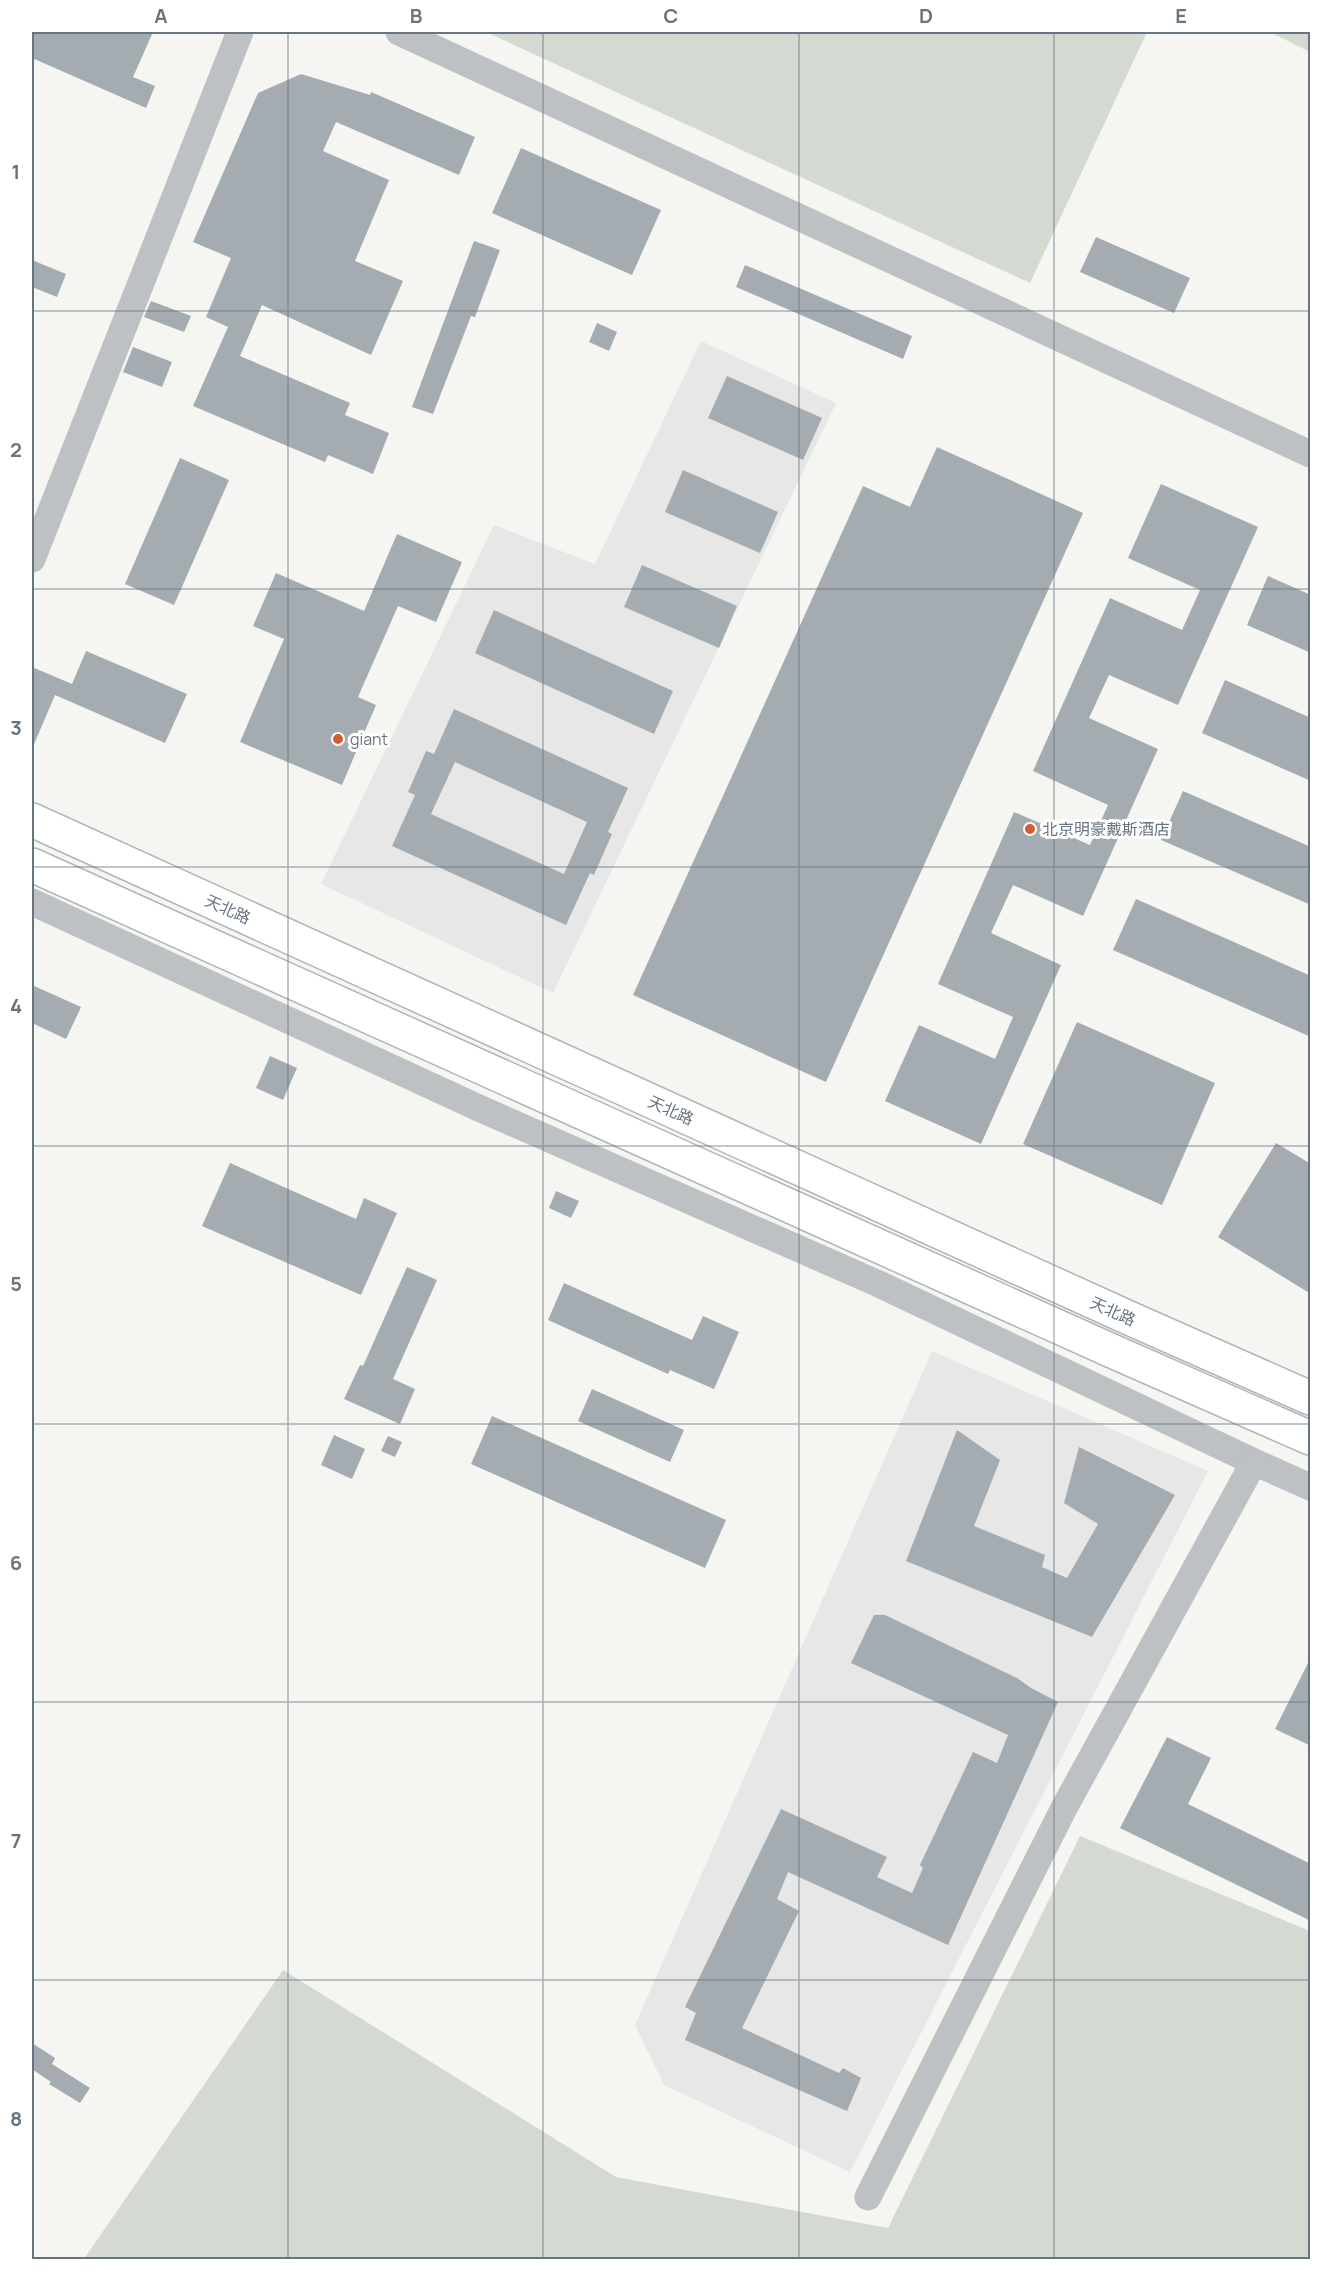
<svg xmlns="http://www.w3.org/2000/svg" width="1342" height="2291" viewBox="0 0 1342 2291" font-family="Manrope,'Noto Sans SC',sans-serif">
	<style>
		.built { fill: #e6e7e6 }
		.green { fill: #d4dad2 }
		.building { fill: #a5acb1; fill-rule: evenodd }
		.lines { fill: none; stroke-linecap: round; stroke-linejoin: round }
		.major-casing { stroke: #b0b5b8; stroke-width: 36 }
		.minor { stroke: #bdc1c4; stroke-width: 27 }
		.major { stroke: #fff; stroke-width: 33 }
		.grid { fill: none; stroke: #677581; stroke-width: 1.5; stroke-opacity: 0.55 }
		.poi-dot { fill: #d35c34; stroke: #fff; stroke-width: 2 }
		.labels { text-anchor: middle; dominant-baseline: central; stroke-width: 6; stroke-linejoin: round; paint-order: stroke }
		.poi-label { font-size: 16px; fill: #677581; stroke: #fff; text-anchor: start }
		.street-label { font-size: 16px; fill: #677581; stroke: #fff }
		.neatline { fill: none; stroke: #677581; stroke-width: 2 }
		.grid-label { font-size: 20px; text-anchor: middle; font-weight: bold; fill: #677581 }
	</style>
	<rect width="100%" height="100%" fill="#f5f5f2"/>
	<g class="built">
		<path d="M701,341L836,403L553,993L321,884L494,525L595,564Z"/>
		<path d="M932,1351L1208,1471L850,2172L664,2085L635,2025Z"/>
	</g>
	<g class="green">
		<path d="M486,32H1147L1030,283Z"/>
		<path d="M1270,32H1310V52Z"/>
		<path d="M1080,1836L1310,1931V2259H84L283,1970L616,2177L888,2228Z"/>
	</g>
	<g class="building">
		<path d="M32,32H153L133,77L155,86L146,108L32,58Z"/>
		<path d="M301,74L370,95L371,92L475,137L459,175L336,122L323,151L389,180L355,261L403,281L371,355L262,305L240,356L350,403L345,415L389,433L373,474L328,455L325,462L193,406L228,327L206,317L231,258L193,242L258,93Z"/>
		<path d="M521,148L661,210L632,275L492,213Z"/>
		<path d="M1096,237L1190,278L1174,313L1080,272Z"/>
		<path d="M474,241L500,250L475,317L471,316L433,414L412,407Z"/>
		<path d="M32,260L66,274L57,297L32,287Z"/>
		<path d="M745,265L912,336L903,359L736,287Z"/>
		<path d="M151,301L191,316L184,332L144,317Z"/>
		<path d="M597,323L617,332L609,351L589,342Z"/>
		<path d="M133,347L172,362L162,387L123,372Z"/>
		<path d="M727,376L822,418L803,460L708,418Z"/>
		<path d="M937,447L1083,513L826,1082L633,995L863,486L910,507Z"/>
		<path d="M180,458L229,480L174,605L125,584Z"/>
		<path d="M683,470L778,512L760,553L665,512Z"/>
		<path d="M1161,484L1258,527L1178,705L1109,675L1089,718L1158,749L1083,916L1013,885L991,933L1061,965L981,1144L885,1101L919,1025L995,1059L1013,1017L938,984L1014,812L1090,845L1108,805L1033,771L1110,598L1182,630L1200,590L1128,558Z"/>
		<path d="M397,534L462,562L436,622L398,606L358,697L376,705L342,785L240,742L284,639L253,626L276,573L364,611Z"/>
		<path d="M642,565L737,606L719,648L624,607Z"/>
		<path d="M1268,576L1311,595V653L1247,625Z"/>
		<path d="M494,610L673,691L654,734L475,653Z"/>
		<path d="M86,651L187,694L165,743L55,695L32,749V667L72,684Z"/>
		<path d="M1225,680L1311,718V781L1202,733Z"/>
		<path d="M454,709L628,788L608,832L612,834L594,875L590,873L566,925L392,846L415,795L408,792L426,751L434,754ZM455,762L587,822L564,874L431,814Z"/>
		<path d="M1183,791L1311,847V905L1161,840Z"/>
		<path d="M1136,899L1311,976V1037L1113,950Z"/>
		<path d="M32,985L81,1007L66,1039L32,1023Z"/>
		<path d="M1077,1022L1215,1083L1162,1205L1023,1144Z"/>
		<path d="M270,1056L297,1068L283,1100L256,1088Z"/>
		<path d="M1276,1143L1311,1164V1294L1218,1237Z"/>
		<path d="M230,1163L356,1219L364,1198L397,1213L361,1295L202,1226Z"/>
		<path d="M556,1191L579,1201L571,1218L549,1208Z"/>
		<path d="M407,1267L437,1280L393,1379L415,1389L400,1424L344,1399L360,1365L363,1366Z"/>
		<path d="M564,1283L692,1340L703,1316L739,1332L714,1389L670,1370L668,1374L548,1320Z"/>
		<path d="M592,1389L684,1430L670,1462L578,1421Z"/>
		<path d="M492,1416L726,1520L705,1568L471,1464Z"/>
		<path d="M957,1430L1000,1460L974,1526L1045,1555L1042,1567L1067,1578L1098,1524L1064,1503L1079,1447L1175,1495L1092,1637L906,1561Z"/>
		<path d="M334,1435L365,1449L352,1479L321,1465Z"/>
		<path d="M388,1436L402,1442L395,1457L381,1451Z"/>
		<path d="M874,1615H885L1017,1678L1031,1688L1058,1702L948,1945L788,1872L777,1899L799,1911L742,2028L839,2073L843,2068L861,2078L847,2111L685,2040L696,2013L685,2007L781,1809L887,1857L877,1877L912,1893L923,1868L920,1865L973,1752L997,1763L1008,1735L851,1663Z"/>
		<path d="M1311,1657V1746L1275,1729Z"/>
		<path d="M1167,1737L1211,1758L1188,1804L1311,1864V1921L1120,1828Z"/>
		<path d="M32,2043L55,2058L52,2064L90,2088L80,2103L49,2084L51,2082L32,2069Z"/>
	</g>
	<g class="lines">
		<g class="major-casing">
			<g id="major">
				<path d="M32,820L1129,1318L1310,1398"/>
				<path d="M32,865L1112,1351L1310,1438"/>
			</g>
		</g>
		<g class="minor">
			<path d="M399,32L1310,454"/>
			<path d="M32,559L240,32"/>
			<path d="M32,902L481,1109L879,1284L1254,1462L1310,1487"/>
			<path d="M868,2197L1064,1808L1254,1462"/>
		</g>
		<use href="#major" class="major"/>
	</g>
	<path class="grid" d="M288,32V2260M543,32V2260M799,32V2260M1054,32V2260M32,311H1310M32,589H1310M32,867H1310M32,1146H1310M32,1424H1310M32,1702H1310M32,1980H1310"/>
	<g class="poi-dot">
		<circle cx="338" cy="739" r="6"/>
		<circle cx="1030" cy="829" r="6"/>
	</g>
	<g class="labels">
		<g class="poi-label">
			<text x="350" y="739">giant</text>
			<text x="1042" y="829">北京明豪戴斯酒店</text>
		</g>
		<g class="street-label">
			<text transform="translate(228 909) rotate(24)">天北路</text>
			<text transform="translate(671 1110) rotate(24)">天北路</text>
			<text transform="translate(1113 1311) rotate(24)">天北路</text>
		</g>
	</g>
	<rect width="1342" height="2291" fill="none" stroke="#ffffff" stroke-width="66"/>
	<rect x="33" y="33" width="1276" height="2225" class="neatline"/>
	<g class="grid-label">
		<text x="161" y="23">A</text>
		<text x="416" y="23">B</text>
		<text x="671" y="23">C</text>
		<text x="926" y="23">D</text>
		<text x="1181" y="23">E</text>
		<text x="16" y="179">1</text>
		<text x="16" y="457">2</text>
		<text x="16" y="735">3</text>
		<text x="16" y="1013">4</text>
		<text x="16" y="1291">5</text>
		<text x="16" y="1570">6</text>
		<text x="16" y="1848">7</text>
		<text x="16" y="2126">8</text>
	</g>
</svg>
